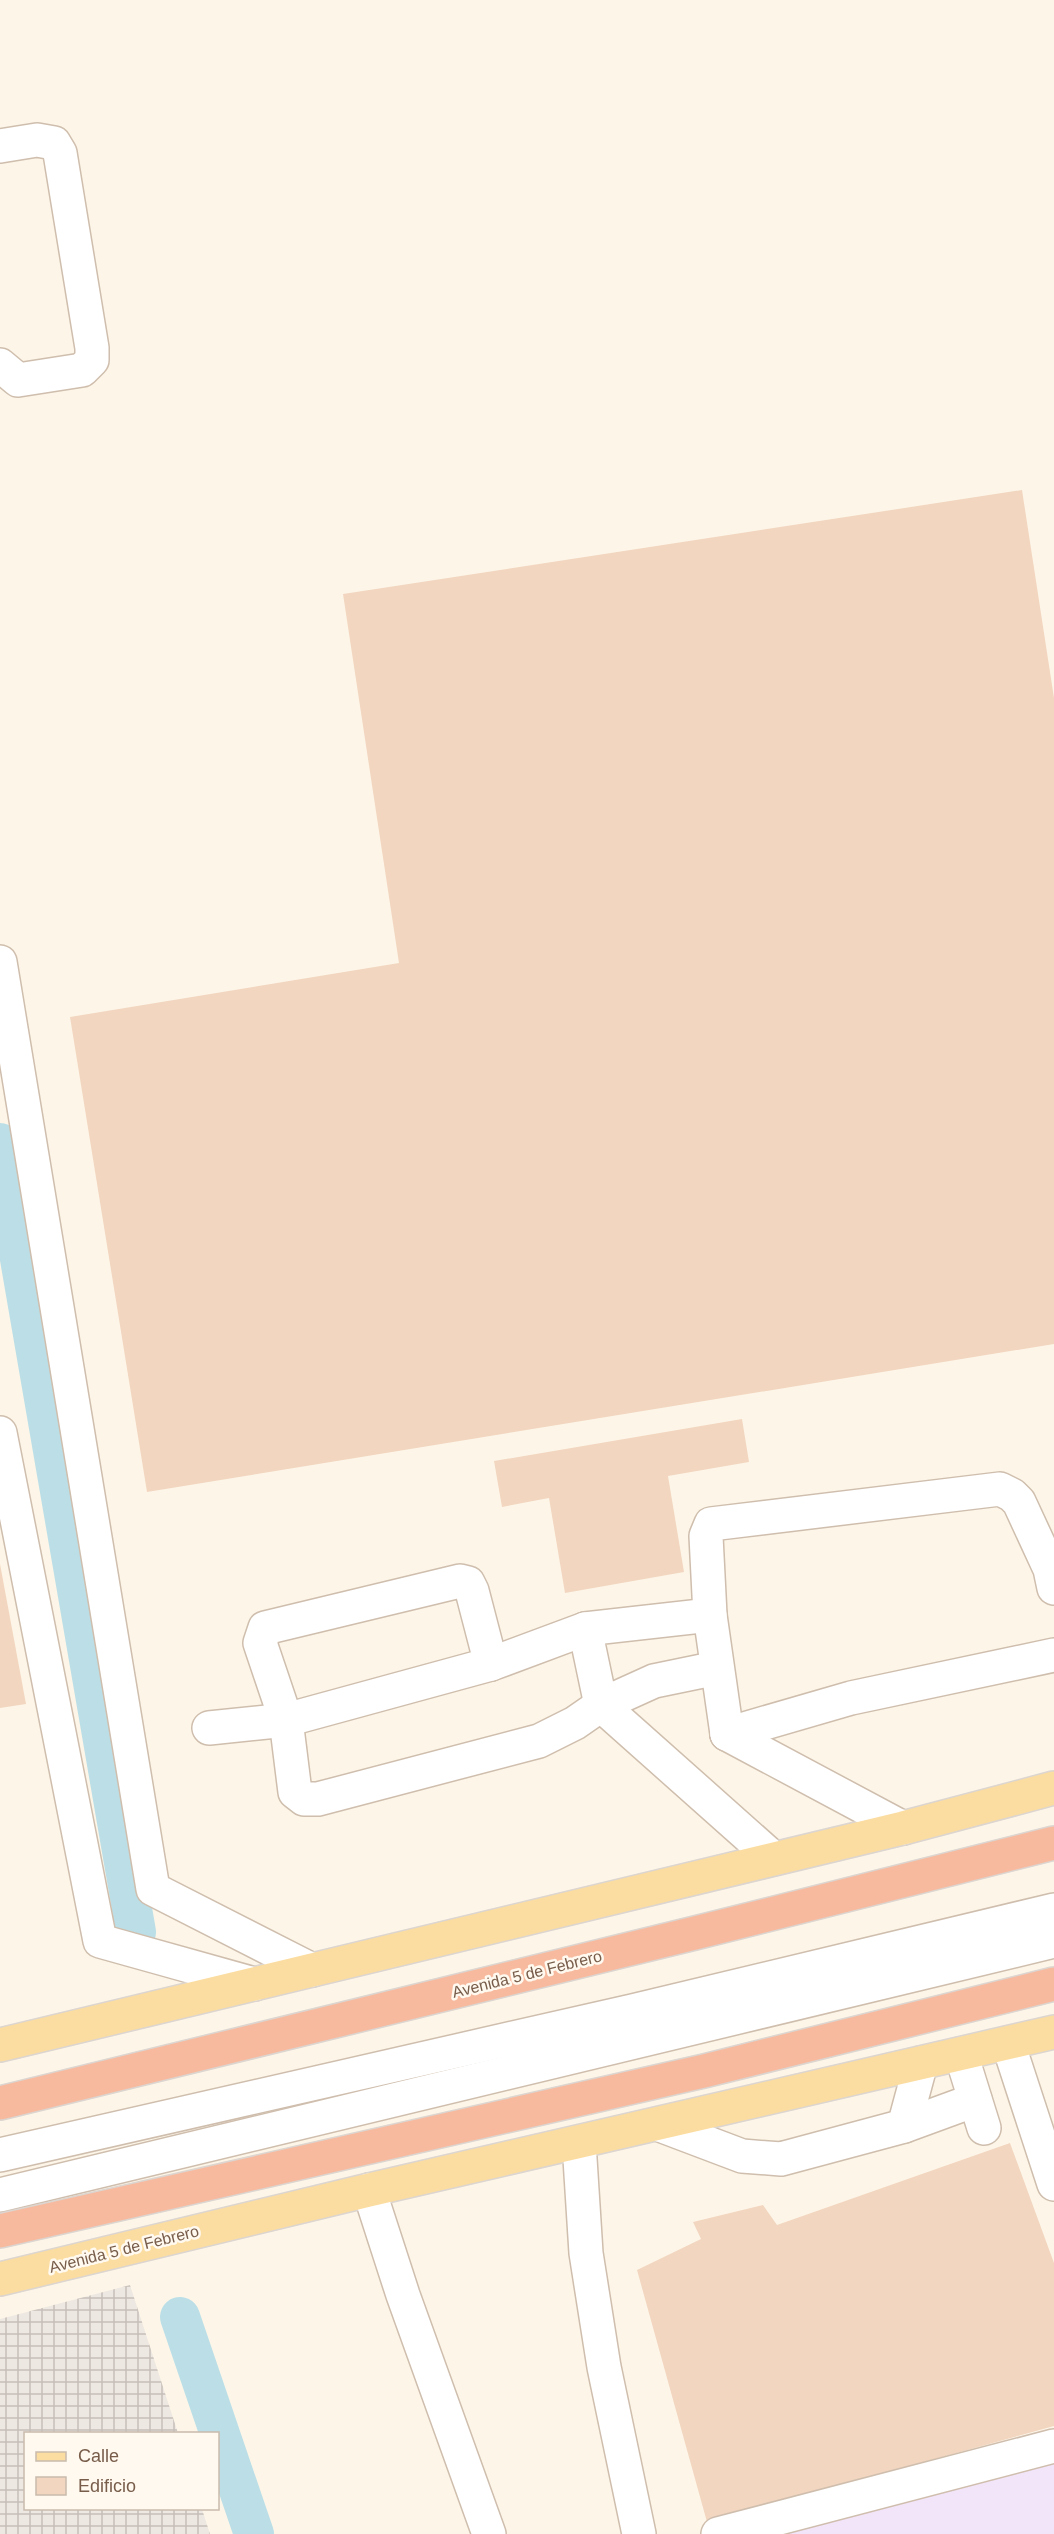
<svg xmlns="http://www.w3.org/2000/svg" width="1054" height="2534" viewBox="0 0 1054 2534" font-family="Helvetica,sans-serif">
	<style>
		.industrial { fill: url(#industrial-grid) }
		.education { fill: #f3e5f9 }
		.lines { fill: none; stroke-linecap: round; stroke-linejoin: round }
		.canal { stroke: #bcdfe7; stroke-width: 40 }
		.building { fill: #f2d6c0 }
		.minor-casing { stroke: #cfbead; stroke-width: 36 }
		.major-casing { stroke: #dcd5d0; stroke-width: 36 }
		.highway-casing { stroke: #dcd5d0; stroke-width: 36 }
		.minor { stroke: #fff; stroke-width: 33 }
		.major { stroke: #fbdda1; stroke-width: 33 }
		.highway { stroke: #f7ba9f; stroke-width: 33 }
		.labels { text-anchor: middle; dominant-baseline: central; stroke-width: 5; stroke-linejoin: round; paint-order: stroke }
		.street-label { font-size: 16px; fill: #785d4b; stroke: #fff9ef }
	</style>
	<defs>
		<pattern id="industrial-grid" width="8" height="8" patternUnits="userSpaceOnUse" patternTransform="scale(1.5)"><rect width="8" height="8" fill="#eee8e2"/><path d="M0 4h8M4 0v8" fill="none" stroke="#c6bfb9"/></pattern>
	</defs>
	<rect width="100%" height="100%" fill="#fdf6e8"/>
	<path class="industrial" d="M130,2285L178,2433L26,2434V2508L202,2509L210,2534H0V2319Z"/>
	<path class="education" d="M1054,2447V2534H757Z"/>
	<g class="lines">
		<g class="canal">
			<path d="M0,1143L136,1932"/>
			<path d="M180,2317L254,2534"/>
		</g>
	</g>
	<g class="building">
		<path d="M1022,490L1054,698V1344L147,1492L70,1017L399,963L343,594Z"/>
		<path d="M742,1419L749,1462L668,1476L684,1572L565,1593L549,1498L502,1507L494,1461Z"/>
		<path d="M0,1564L26,1704L0,1708Z"/>
		<path d="M1010,2143L1054,2263V2426L707,2522L637,2270L701,2239L693,2222L763,2205L777,2225Z"/>
	</g>
	<g class="lines">
		<g class="minor-casing">
			<g id="minor">
				<path d="M0,146L37,140L54,143L60,153L92,348V360L82,370L18,380L0,365"/>
				<path d="M0,962L153,1889L312,1970"/>
				<path d="M0,1433L100,1941L254,1984"/>
				<path d="M710,1615L727,1734"/>
				<path d="M491,1664L472,1591L468,1583L460,1581L265,1628L260,1643L286,1720L295,1792L304,1799H318L539,1741L575,1723L601,1705L654,1681L717,1668"/>
				<path d="M209,1728L286,1720L491,1664L585,1629"/>
				<path d="M727,1734L851,1698L1054,1655"/>
				<path d="M727,1734L903,1828"/>
				<path d="M773,1858L601,1705L585,1629L710,1615L706,1536L711,1524L1000,1489L1012,1495L1019,1502L1050,1569L1054,1588"/>
				<path d="M1008,2043L1054,2184"/>
				<path d="M961,2054L984,2128"/>
				<path d="M660,2125L742,2156L781,2159L904,2126L921,2063"/>
				<path d="M904,2126L975,2100"/>
				<path d="M579,2143L586,2253L604,2367L639,2534"/>
				<path d="M0,2155L632,2011L1054,1910"/>
				<path d="M369,2190L403,2295L489,2534"/>
				<path d="M0,2195L1054,1941"/>
				<path d="M718,2534L1054,2446"/>
			</g>
		</g>
		<g class="major-casing">
			<g id="major">
				<path d="M0,2045L903,1828L1054,1788"/>
				<path d="M0,2279L369,2190L1054,2032"/>
			</g>
		</g>
		<g class="highway-casing">
			<g id="highway">
				<path d="M0,2103L695,1933L1054,1843"/>
				<path d="M0,2231L704,2071L1054,1984"/>
			</g>
		</g>
		<use href="#minor" class="minor"/>
		<use href="#major" class="major"/>
		<use href="#highway" class="highway"/>
	</g>
	<g class="labels">
		<g class="street-label">
			<text transform="translate(527 1974) rotate(-14)">Avenida 5 de Febrero</text>
			<text transform="translate(124 2249) rotate(-14)">Avenida 5 de Febrero</text>
		</g>
	</g>
	<rect x="24" y="2432" width="195" height="78" fill="#fff9ef" stroke="#c9bbad" stroke-width="1.5"/>
	<rect x="36" y="2452" width="30" height="9" fill="#fbdda1" stroke="#c9bbad" stroke-width="1.5"/>
	<text x="78" y="2462" font-size="18" fill="#785d4b">Calle</text>
	<rect x="36" y="2477" width="30" height="18" fill="#f2d6c0" stroke="#c9bbad" stroke-width="1.5"/>
	<text x="78" y="2492" font-size="18" fill="#785d4b">Edificio</text>
</svg>
